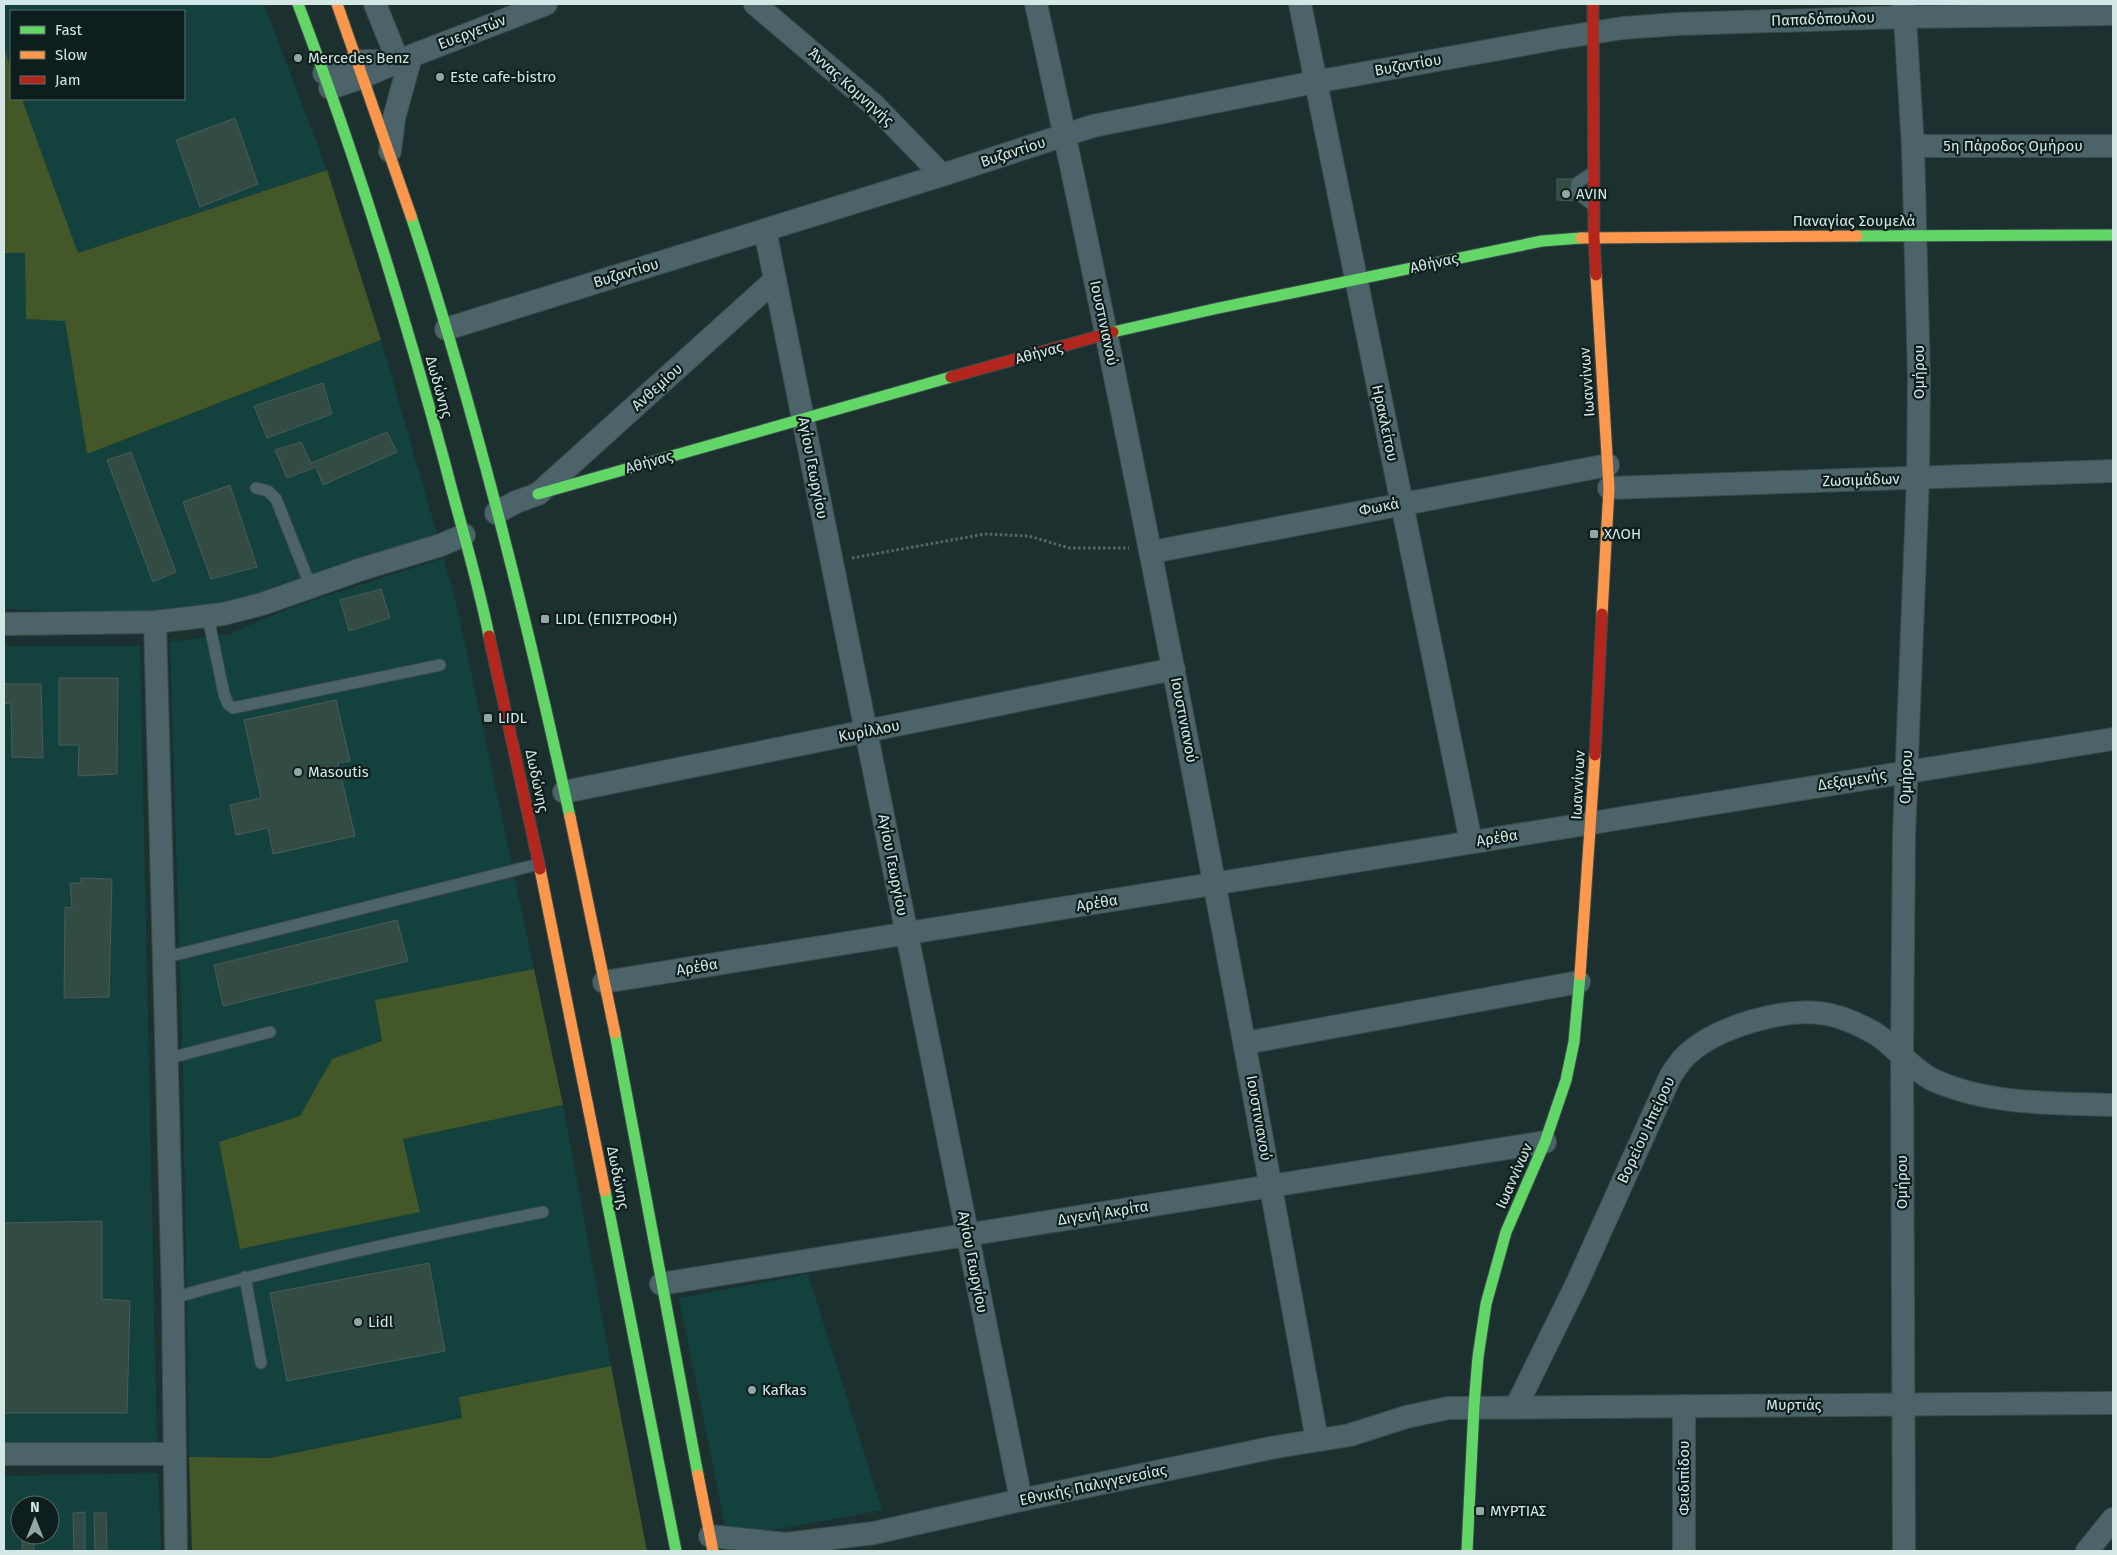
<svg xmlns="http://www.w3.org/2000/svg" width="2117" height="1555" viewBox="0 0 2117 1555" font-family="'Fira Sans',sans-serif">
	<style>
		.built { fill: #12413e; fill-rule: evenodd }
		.green { fill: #435728 }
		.building { fill: #324c44; stroke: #4c5b57 }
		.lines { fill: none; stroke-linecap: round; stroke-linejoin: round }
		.lane-casing { stroke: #3b4c4a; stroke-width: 13 }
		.street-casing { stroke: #3b4c4a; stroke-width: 24 }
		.fast-casing { stroke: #3b4c4a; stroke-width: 13 }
		.slow-casing { stroke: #3b4c4a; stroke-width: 13 }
		.jam-casing { stroke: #3b4c4a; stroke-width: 13 }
		.path { stroke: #55686a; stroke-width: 3; stroke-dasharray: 2.5 2.5; stroke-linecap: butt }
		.lane { stroke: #4c6369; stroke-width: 11 }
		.street { stroke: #4c6369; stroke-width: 22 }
		.fast { stroke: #63d668; stroke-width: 11 }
		.slow { stroke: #ff974d; stroke-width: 11 }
		.jam { stroke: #b3261e; stroke-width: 11 }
		.poi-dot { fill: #93a7a5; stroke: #0e1e1c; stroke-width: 2 }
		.labels { text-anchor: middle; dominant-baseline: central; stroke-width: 4.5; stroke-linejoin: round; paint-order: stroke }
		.street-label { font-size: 15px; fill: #d3e7e5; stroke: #0e1e1c }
		.poi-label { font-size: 15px; fill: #d3e7e5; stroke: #0e1e1c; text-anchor: start }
	</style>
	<rect width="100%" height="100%" fill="#1c312f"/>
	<g class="built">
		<path d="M4,4H264L327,170L78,253L22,99H184V11H11V69L4,48Z"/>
		<path d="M4,253H25L65,321L87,454L381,340L437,534L276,589L211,609L114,613L4,609Z"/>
		<path d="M444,558L459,616L534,969L376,1000L382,1041L332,1059L300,1117L220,1142L240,1249L420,1211L403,1139L563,1105L611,1366L459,1397L462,1418L270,1458L189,1457L183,1074L170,642L229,634L292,607Z"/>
		<path d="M4,646H140L157,1445L4,1444Z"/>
		<path d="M808,1274L882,1510L758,1533L725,1525L679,1298Z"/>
		<path d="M158,1473L161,1551H4V1476ZM20,1505H50V1535H20Z"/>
	</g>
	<g class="green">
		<path d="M4,48L11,69V99H22L78,253L327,170L381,340L87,454L65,321L26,319L25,253H4Z"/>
		<path d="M534,969L563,1105L403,1139L420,1212L240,1249L219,1142L300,1116L332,1059L382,1041L375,1000Z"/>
		<path d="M611,1366L647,1551H192L189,1457L270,1458L462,1418L459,1397Z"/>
	</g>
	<g class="building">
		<path d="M235,118L258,184L200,207L176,140Z"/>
		<path d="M1557,179H1573V201L1557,200Z"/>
		<path d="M323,383L332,414L267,438L254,406Z"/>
		<path d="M387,432L397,452L323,485L316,467L287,478L275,450L301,442L311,463Z"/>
		<path d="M131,452L176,572L153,582L107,460Z"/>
		<path d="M230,485L257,567L211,579L183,502Z"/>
		<path d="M381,589L390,618L349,631L340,600Z"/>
		<path d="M59,678H118L117,774L78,776L79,745H59Z"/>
		<path d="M4,684H41L43,758L12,757L11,704L4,703Z"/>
		<path d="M336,700L350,761L338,763L355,836L273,854L268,828L236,835L230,805L261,798L244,720Z"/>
		<path d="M81,878L112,879L109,997L64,998L65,907L72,908L70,883H81Z"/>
		<path d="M397,920L408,961L223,1006L214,965Z"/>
		<path d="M102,1221V1299L130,1301L127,1413H4V1223Z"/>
		<path d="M429,1263L445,1351L287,1381L270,1293Z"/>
		<path d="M85,1512V1551H74L73,1513Z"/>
		<path d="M94,1513H106L107,1551H95Z"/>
		<path d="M22,1535H33L34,1551H22Z"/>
	</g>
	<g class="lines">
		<g class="lane-casing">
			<g id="lane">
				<path d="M1591,204L1576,192L1577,183L1592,173"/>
				<path d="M256,488L268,491L276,499L311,587"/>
				<path d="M208,617L224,694L228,704L233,708L440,665"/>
				<path d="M163,958L539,864"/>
				<path d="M166,1059L270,1032"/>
				<path d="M245,1277L261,1363"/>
				<path d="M173,1298C294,1263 419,1237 543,1212"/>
			</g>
		</g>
		<g class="street-casing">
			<g id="street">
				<path d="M375,4L398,61"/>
				<path d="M755,4L874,105L942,175"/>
				<path d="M1036,4C1141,480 1230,960 1317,1440"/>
				<path d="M1300,4L1471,842"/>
				<path d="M324,73L357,61H374"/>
				<path d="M330,88L363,77L411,56L546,4"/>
				<path d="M1913,146H2113"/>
				<path d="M390,151L394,118L411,56"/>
				<path d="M765,230L1021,1500"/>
				<path d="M446,329L942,175L1093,126L1315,82L1559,38L1623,28L1678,24L1904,17L2113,14"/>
				<path d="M1609,488L2113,471"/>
				<path d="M496,513L516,502L538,494L775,280"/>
				<path d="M1152,552L1608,465"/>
				<path d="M155,622L173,1298L176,1551"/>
				<path d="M4,624L155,622L223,614L262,604L362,569L441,545L464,535"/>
				<path d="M564,792L1174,669"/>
				<path d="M604,982L2113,739"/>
				<path d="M1245,1043L1579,982"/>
				<path d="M661,1284L1545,1142"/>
				<path d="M1516,1407L1578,1281L1670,1077C1676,1067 1682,1058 1691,1051C1721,1026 1782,1009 1819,1013C1839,1015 1859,1024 1876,1034C1898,1048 1913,1072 1938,1082C1992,1105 2056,1103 2113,1105"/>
				<path d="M4,1454H175"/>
				<path d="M710,1536L786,1544L874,1533L1021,1500L1276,1447L1350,1435L1406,1417L1448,1408L2113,1403"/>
				<path d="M1684,1551V1406"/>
				<path d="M1904,1551L1902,1054L1904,835L1918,478L1919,377L1913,146L1904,4"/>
				<path d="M2087,1551L2113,1519"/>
			</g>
		</g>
		<g class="fast-casing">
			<g id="fast">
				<path d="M298,4C355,153 402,306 444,460C459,519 477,577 489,636"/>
				<path d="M411,216C476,413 526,615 570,817"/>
				<path d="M1857,236L2113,235"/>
				<path d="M1113,332L1214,309L1542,241L1581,238"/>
				<path d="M538,494L951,377"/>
				<path d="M615,1033L698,1475"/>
				<path d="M605,1191L676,1551"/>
				<path d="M1467,1551L1474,1406L1478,1357L1486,1304L1506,1232L1545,1142L1566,1080L1574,1042L1580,975"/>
			</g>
		</g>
		<g class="slow-casing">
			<g id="slow">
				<path d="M337,4L411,216"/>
				<path d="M1581,238L1857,236"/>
				<path d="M1596,275L1609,488L1602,614"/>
				<path d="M570,817L615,1033"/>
				<path d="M540,869L605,1191"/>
				<path d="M1580,975L1595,755"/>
				<path d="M698,1475L713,1551"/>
			</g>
		</g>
		<g class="jam-casing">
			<g id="jam">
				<path d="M1593,4L1594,237L1596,275"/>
				<path d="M951,377L1113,332"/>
				<path d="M489,636L540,869"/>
				<path d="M1595,755L1602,614"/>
			</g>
		</g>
		<path class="path" d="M852,558L985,534L1029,536L1069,548H1129"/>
		<use href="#lane" class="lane"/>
		<use href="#street" class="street"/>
		<use href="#fast" class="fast"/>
		<use href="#slow" class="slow"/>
		<use href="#jam" class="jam"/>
	</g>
	<g class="poi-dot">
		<circle cx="298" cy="58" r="5"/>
		<circle cx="440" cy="77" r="5"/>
		<circle cx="1566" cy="194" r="5"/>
		<rect x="1589" y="529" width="10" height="10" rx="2.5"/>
		<rect x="540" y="614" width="10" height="10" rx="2.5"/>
		<rect x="483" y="713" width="10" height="10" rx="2.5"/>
		<circle cx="298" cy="772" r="5"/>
		<circle cx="358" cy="1322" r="5"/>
		<circle cx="752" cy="1390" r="5"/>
		<rect x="1475" y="1506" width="10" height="10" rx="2.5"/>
	</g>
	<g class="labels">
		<g class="street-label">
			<text transform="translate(1823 19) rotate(-2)">Παπαδόπουλου</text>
			<text transform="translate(472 32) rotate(-21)">Ευεργετών</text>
			<text transform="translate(1408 65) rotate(-10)">Βυζαντίου</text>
			<text transform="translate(851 87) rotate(42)">Άννας Κομνηνής</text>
			<text x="2013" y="146">5η Πάροδος Ομήρου</text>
			<text transform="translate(1013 152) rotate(-18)">Βυζαντίου</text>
			<text x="1854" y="221">Παναγίας Σουμελά</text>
			<text transform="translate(1434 263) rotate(-12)">Αθήνας</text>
			<text transform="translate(626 273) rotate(-17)">Βυζαντίου</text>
			<text transform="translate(1104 323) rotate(78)">Ιουστινιανού</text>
			<text transform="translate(1039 353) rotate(-15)">Αθήνας</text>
			<text transform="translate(1919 372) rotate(-90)">Ομήρου</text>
			<text transform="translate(1587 382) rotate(-94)">Ιωαννίνων</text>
			<text transform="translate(439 387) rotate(74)">Δωδώνης</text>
			<text transform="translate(657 387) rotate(-42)">Ανθεμίου</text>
			<text transform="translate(1385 423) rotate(78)">Ηρακλείτου</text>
			<text transform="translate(649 462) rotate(-16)">Αθήνας</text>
			<text transform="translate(813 468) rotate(79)">Αγίου Γεωργίου</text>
			<text transform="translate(1861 480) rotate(-2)">Ζωσιμάδων</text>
			<text transform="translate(1379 507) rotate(-11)">Φωκά</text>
			<text transform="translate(1184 720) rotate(79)">Ιουστινιανού</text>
			<text transform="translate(869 731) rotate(-11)">Κυρίλλου</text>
			<text transform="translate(1906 777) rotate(-88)">Ομήρου</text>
			<text transform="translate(1852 780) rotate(-9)">Δεξαμενής</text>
			<text transform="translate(537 781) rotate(78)">Δωδώνης</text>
			<text transform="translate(1578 785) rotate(-87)">Ιωαννίνων</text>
			<text transform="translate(1497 838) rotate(-9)">Αρέθα</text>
			<text transform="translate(893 865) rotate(79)">Αγίου Γεωργίου</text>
			<text transform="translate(1097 903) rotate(-9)">Αρέθα</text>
			<text transform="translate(697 967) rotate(-9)">Αρέθα</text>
			<text transform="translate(1259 1118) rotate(80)">Ιουστινιανού</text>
			<text transform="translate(1646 1130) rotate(-65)">Βορείου Ηπείρου</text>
			<text transform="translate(1514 1176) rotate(-66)">Ιωαννίνων</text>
			<text transform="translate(618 1178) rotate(79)">Δωδώνης</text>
			<text transform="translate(1902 1182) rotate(-90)">Ομήρου</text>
			<text transform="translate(1103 1213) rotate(-9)">Διγενή Ακρίτα</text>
			<text transform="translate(973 1262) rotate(79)">Αγίου Γεωργίου</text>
			<text x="1794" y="1405">Μυρτιάς</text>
			<text transform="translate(1684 1478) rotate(-90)">Φειδιπίδου</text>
			<text transform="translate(1093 1485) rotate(-12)">Εθνικής Παλιγγενεσίας</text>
		</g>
		<g class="poi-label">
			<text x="308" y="58">Mercedes Benz</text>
			<text x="450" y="77">Este cafe-bistro</text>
			<text x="1576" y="194">AVIN</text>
			<text x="1604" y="534">ΧΛΟΗ</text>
			<text x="555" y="619">LIDL (ΕΠΙΣΤΡΟΦΗ)</text>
			<text x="498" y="718">LIDL</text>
			<text x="308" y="772">Masoutis</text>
			<text x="368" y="1322">Lidl</text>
			<text x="762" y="1390">Kafkas</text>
			<text x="1490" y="1511">ΜΥΡΤΙΑΣ</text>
		</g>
	</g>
	<rect width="2117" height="1555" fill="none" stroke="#d3e7e5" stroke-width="10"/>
	<rect x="10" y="10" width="175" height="90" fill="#0e1e1c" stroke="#5d6e6c"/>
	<rect x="20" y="26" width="25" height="8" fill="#63d668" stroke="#5d6e6c"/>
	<text x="55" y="35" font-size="15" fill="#d3e7e5">Fast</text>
	<rect x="20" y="51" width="25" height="8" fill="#ff974d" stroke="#5d6e6c"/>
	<text x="55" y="60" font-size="15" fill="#d3e7e5">Slow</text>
	<rect x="20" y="76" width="25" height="8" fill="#b3261e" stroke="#5d6e6c"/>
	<text x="55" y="85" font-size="15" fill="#d3e7e5">Jam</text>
	<g transform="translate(35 1520)"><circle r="24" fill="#0e1e1c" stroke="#5d6e6c"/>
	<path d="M0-4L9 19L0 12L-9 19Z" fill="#93a7a5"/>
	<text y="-8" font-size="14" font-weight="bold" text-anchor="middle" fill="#d3e7e5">N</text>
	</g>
</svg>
